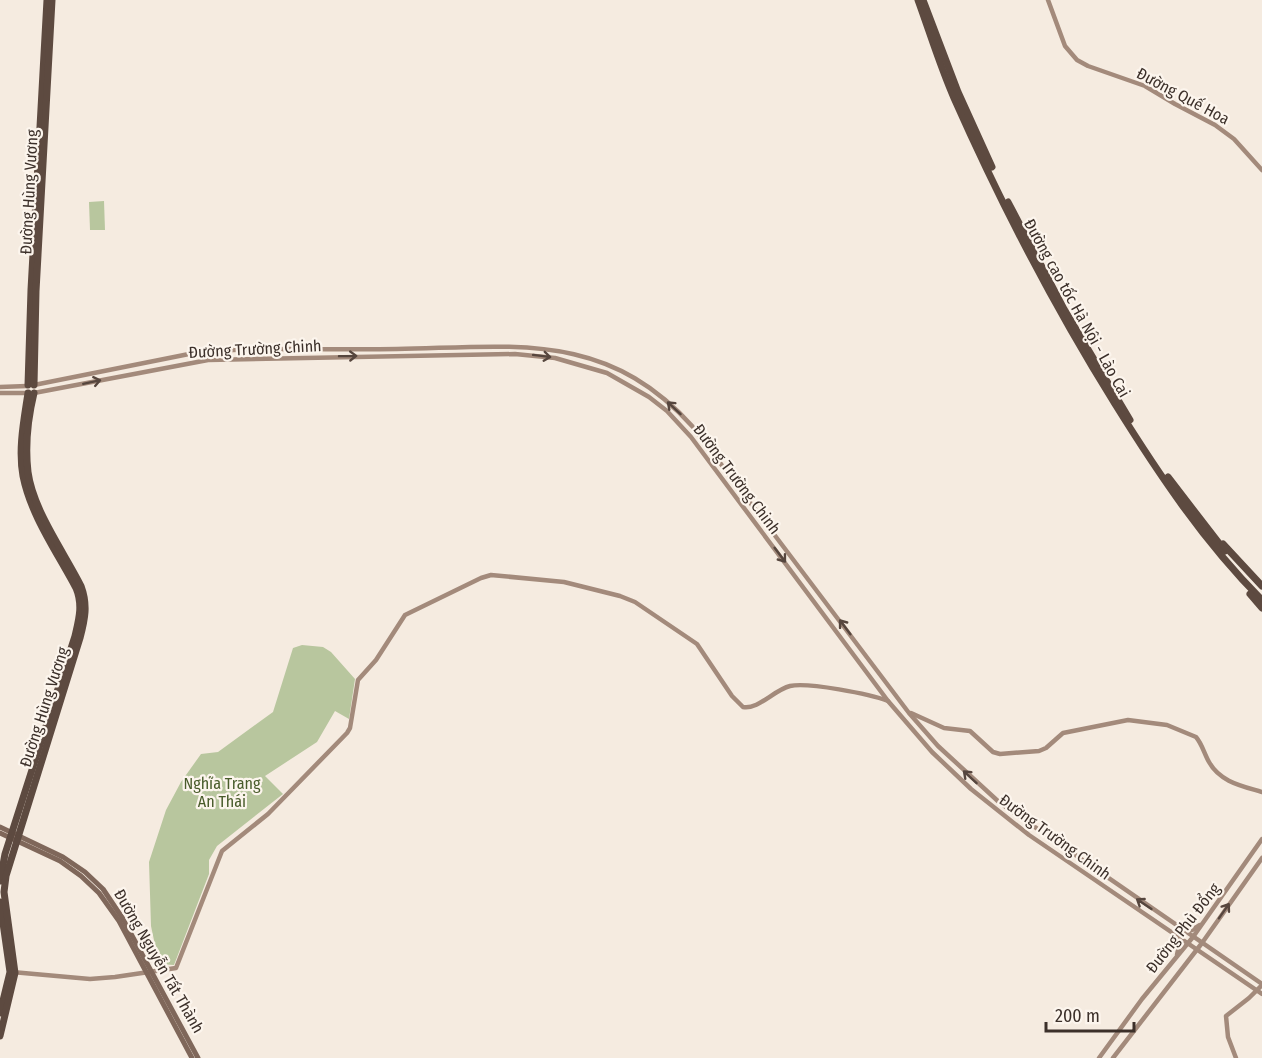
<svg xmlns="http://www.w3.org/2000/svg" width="1262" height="1058" viewBox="0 0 1262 1058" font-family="'Fira Sans Condensed',sans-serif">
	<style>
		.green { fill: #b8c69e }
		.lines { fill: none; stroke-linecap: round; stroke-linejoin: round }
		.secondary { stroke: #a38a7b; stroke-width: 4.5 }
		.primary { stroke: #7f675a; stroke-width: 5 }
		.highway { stroke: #5d4a40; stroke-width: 7 }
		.oneway { stroke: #56463e }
		.labels { text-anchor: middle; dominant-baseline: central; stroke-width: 4.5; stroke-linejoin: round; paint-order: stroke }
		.street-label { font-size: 16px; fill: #3c302a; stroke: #fcf5ed }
		.park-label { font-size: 16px; fill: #495c2b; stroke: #fcf5ed }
	</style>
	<rect width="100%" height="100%" fill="#f5ebe0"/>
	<g class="green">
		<path d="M104,201L105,230H90L89,202Z"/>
		<path d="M302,645L323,647L331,652L355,679L349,719L335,711L317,742L265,776L283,794L217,846L209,860V874L174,965L159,964L151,926L149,862L166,810L181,782L201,754L218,752L273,712L293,648Z"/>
	</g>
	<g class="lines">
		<g class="secondary">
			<path d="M1048,0L1065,46L1077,60L1088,66L1145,86L1175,104L1215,125L1234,139L1262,170"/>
			<path d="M34,385L194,353L232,350C287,348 342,350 397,349C514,347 606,330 693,427L909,713L938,746L1000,803L1262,984"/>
			<path d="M0,387L27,386"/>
			<path d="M0,393H28"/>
			<path d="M34,393L208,360L515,354L555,358L607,373L649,397L667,411L691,437L888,701L932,752L971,789L1029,835L1262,994"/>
			<path d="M911,713L944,728L970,731L993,752L1000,754L1039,751L1046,748L1063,733L1128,720L1167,725L1196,737C1202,744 1204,753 1209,762C1220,782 1242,786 1262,792"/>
			<path d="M1183,929L1192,930L1200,925"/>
			<path d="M1175,938L1179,945L1177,955"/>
			<path d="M12,972L90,979L115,977L176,968L222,851L268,814L347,733L350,728L358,680L376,660L405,615L481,578L491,575L564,582L620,596L635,602L697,644L732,696L743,707C758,710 774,690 790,686C808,682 870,694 888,701"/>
			<path d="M1099,1058L1142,999L1193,937L1262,839"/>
			<path d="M1113,1058L1202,943L1262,858"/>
			<path d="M1236,1058L1228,1037L1226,1016L1249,998L1262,985"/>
		</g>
		<g class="primary">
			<path d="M0,827L63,857L85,872L103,889L123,919L198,1058"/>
			<path d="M0,833L60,861L81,876L99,893L119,921L192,1058"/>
		</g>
		<g class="highway">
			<path d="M918,0C930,33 940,66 954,98C1001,204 1054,306 1115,404C1158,473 1204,542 1262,600"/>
			<path d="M923,0L958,92L992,167"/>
			<path d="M1008,202L1064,309L1130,420"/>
			<path d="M28,385L31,290L47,0"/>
			<path d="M34,385L36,291L52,0"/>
			<path d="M1168,477L1225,551"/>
			<path d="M1223,544L1262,586"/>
			<path d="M1250,594L1262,608"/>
			<path d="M0,881L5,854L75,636C79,619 83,605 76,588C57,552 31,516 23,476C18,449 24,420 28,393"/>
			<path d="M0,902L10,972L0,1013"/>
			<path d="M0,1036L15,973L4,892L6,876L80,638C85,619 88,605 81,586C64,552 33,510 28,472C25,446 28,418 34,393"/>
		</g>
	</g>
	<defs><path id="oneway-shaft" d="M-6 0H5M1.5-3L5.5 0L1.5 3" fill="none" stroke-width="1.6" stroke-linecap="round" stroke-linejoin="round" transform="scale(1.5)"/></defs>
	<g class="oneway">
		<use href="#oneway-shaft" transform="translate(348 356) rotate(-1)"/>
		<use href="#oneway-shaft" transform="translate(542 356) rotate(7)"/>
		<use href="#oneway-shaft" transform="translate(92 382) rotate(-12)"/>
		<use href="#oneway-shaft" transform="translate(674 408) rotate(-137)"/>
		<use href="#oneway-shaft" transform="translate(780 555) rotate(53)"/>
		<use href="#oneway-shaft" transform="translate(845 627) rotate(-127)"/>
		<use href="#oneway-shaft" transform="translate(970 777) rotate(-137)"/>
		<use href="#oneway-shaft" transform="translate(1144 904) rotate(-146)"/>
		<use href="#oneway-shaft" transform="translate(1224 911) rotate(-55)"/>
	</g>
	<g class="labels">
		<g class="street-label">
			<text transform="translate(1183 96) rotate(28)">Đường Quế Hoa</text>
			<text transform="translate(29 192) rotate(-87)">Đường Hùng Vương</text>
			<text transform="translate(1077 308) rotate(61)">Đường cao tốc Hà Nội - Lào Cai</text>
			<text transform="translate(255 349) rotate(-3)">Đường Trường Chinh</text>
			<text transform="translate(737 479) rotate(53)">Đường Trường Chinh</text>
			<text transform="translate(44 707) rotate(-72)">Đường Hùng Vương</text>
			<text transform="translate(1055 837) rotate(36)">Đường Trường Chinh</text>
			<text transform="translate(1183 928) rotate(-52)">Đường Phù Đổng</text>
			<text transform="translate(159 961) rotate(60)">Đường Nguyễn Tất Thành</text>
		</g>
		<g class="park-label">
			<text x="222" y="783">Nghĩa Trang<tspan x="222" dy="18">An Thái</tspan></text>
		</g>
	</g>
	<path d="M1046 1022v9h88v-9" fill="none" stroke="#3c302a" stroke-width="3"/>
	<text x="1055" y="1022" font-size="18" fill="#3c302a" stroke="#fcf5ed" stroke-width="4.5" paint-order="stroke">200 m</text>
</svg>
